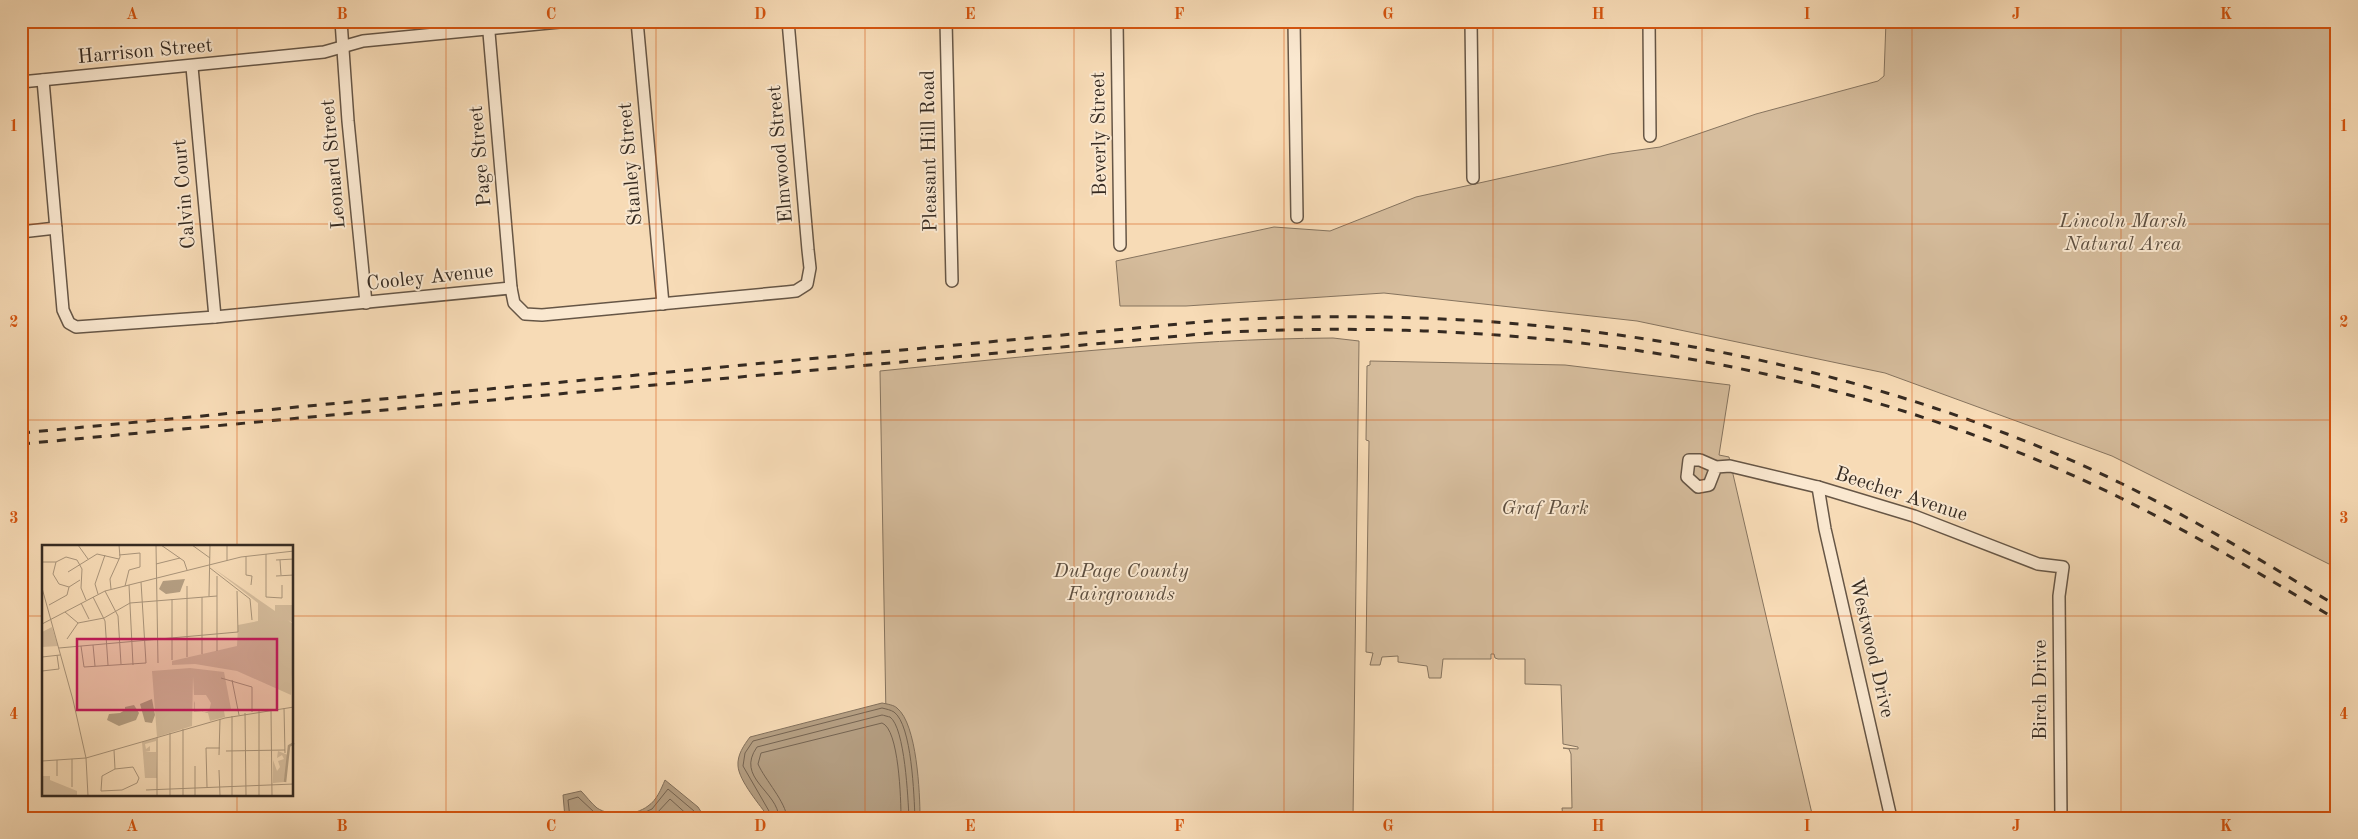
<svg xmlns="http://www.w3.org/2000/svg" width="2358" height="839" viewBox="0 0 2358 839" font-family="'Old Standard TT',serif">
	<style>
		.green { fill: #d6bd9d; stroke: #86745f }
		.water { fill: #b59f83; stroke: #82705c }
		.lines { fill: none; stroke-linecap: round; stroke-linejoin: round }
		.shore { stroke: #756452; stroke-width: 1 }
		.street-casing { stroke: #665646; stroke-width: 14 }
		.street { stroke: #fae8d0; stroke-width: 11 }
		.rail { stroke: #352a21; stroke-width: 3; stroke-dasharray: 9 9; stroke-linecap: butt }
		.grid { fill: none; stroke: #d6540e; stroke-width: 1; stroke-opacity: 0.55 }
		.labels { text-anchor: middle; dominant-baseline: central; stroke-width: 4; stroke-linejoin: round; paint-order: stroke }
		.street-label { font-size: 20px; fill: #352a21; stroke: #fae8d0 }
		.park-label { font-size: 20px; font-style: italic; fill: #5d4f40; stroke: #fae8d0 }
		.inset-river { fill: none; stroke: #b59f83; stroke-width: 2.5 }
		.inset-road { fill: none; stroke: #a9947a; stroke-width: 1 }
		.view { fill: #c2185b; fill-opacity: 0.15; stroke: #c2185b; stroke-width: 2.5 }
		.inset-edge { fill: none; stroke: #352a21; stroke-width: 2.5 }
		.neatline { fill: none; stroke: #d6540e; stroke-width: 2 }
		.grid-label { font-size: 16px; text-anchor: middle; font-weight: bold; fill: #d6540e }
	</style>
	<rect width="100%" height="100%" fill="#f7dbb6"/>
	<filter id="stains"><feTurbulence type="fractalNoise" baseFrequency=".004" numOctaves="4"/><feColorMatrix values="0 0 0 0 .2 0 0 0 0 .09 0 0 0 0 .02 0 0 0 .5 -.17"/></filter>
	<radialGradient id="worn" r=".72"><stop offset=".6" stop-color="#630" stop-opacity="0"/><stop offset="1" stop-color="#630" stop-opacity=".3"/></radialGradient>
	<g class="green">
		<path d="M1886,21H2337V568L2112,456L1885,373L1637,321L1384,293L1186,306H1120L1116,261L1274,227L1330,231L1416,197L1610,154L1660,147L1756,114L1878,81L1884,76Z"/>
		<path d="M1333,338L1359,341L1353,818H892L886,717L880,371C1031,356 1181,339 1333,338Z"/>
		<path d="M1370,361L1565,365L1730,385L1719,455L1729,457L1813,818H1563L1562,808H1572L1571,754L1569,749L1563,748L1578,749V747L1563,744L1561,685L1525,684V659H1498L1495,658L1494,654H1491V659H1443L1441,678H1429L1427,666L1398,662V656L1382,657L1380,665H1370L1373,653L1366,652L1369,441L1366,440L1367,366L1370,365Z"/>
	</g>
	<g class="water">
		<path d="M882,703C887,704 894,705 897,708C917,724 920,793 920,818H769C760,805 739,781 738,766C737,755 744,745 750,737Z"/>
		<path d="M665,780L698,807L705,818H565L563,795L581,791C586,796 591,803 597,808C611,817 635,816 648,806C657,800 661,789 665,780Z"/>
	</g>
	<g class="lines">
		<g class="shore">
			<path d="M570,818L568,800L578,797L594,812L609,818"/>
			<path d="M632,818L652,809L668,789L694,811L699,818"/>
			<path d="M649,818L656,814L670,799L691,818"/>
			<path d="M773,818L743,766L745,753L753,741L882,708C886,709 891,710 894,712C912,725 914,796 915,818"/>
			<path d="M779,818C778,791 735,778 757,747L882,715C883,715 889,717 890,717C905,728 908,799 909,818"/>
			<path d="M787,818C786,802 765,780 758,764L761,753L882,723C899,729 901,800 901,818"/>
		</g>
		<g class="street-casing">
			<g id="street">
				<path d="M341,21L348,121L366,303"/>
				<path d="M488,21L511,288L514,303L525,314L542,315L787,292L796,291L807,284L810,268L808,250L788,21"/>
				<path d="M637,21L663,304"/>
				<path d="M946,21L952,281"/>
				<path d="M1117,21L1120,245"/>
				<path d="M1294,21L1297,217"/>
				<path d="M1471,21L1473,178"/>
				<path d="M1649,21L1650,136"/>
				<path d="M192,67L215,317"/>
				<path d="M43,80L63,310L69,323L76,327L215,317L511,288"/>
				<path d="M21,82L324,52L363,41L570,21"/>
				<path d="M21,232L56,228"/>
				<path d="M1716,467L1700,460H1689L1687,477L1698,487L1709,485L1716,467L1730,466L1818,487L1914,516L2038,564L2063,567L2059,596L2061,818"/>
				<path d="M1818,487L1825,529L1891,818"/>
			</g>
		</g>
		<use href="#street" class="street"/>
		<g class="rail">
			<path d="M21,433L1211,321C1511,302 1818,345 2093,470C2178,509 2257,558 2337,606"/>
			<path d="M21,444L1212,333C1496,317 1786,352 2049,465C2150,508 2243,563 2337,620"/>
		</g>
	</g>
	<path class="grid" d="M237,21V546M446,21V818M656,21V818M865,21V818M1074,21V818M1284,21V818M1493,21V818M1702,21V818M1912,21V818M2121,21V818M21,224H2337M21,420H2337M21,616H44M292,616H2337M237,795V818"/>
	<g class="labels">
		<g class="street-label">
			<text transform="translate(145 52) rotate(-5)">Harrison Street</text>
			<text transform="translate(1100 134) rotate(-91)">Beverly Street</text>
			<text transform="translate(930 151) rotate(-91)">Pleasant Hill Road</text>
			<text transform="translate(781 154) rotate(-95)">Elmwood Street</text>
			<text transform="translate(481 156) rotate(-95)">Page Street</text>
			<text transform="translate(334 164) rotate(-95)">Leonard Street</text>
			<text transform="translate(631 164) rotate(-95)">Stanley Street</text>
			<text transform="translate(185 194) rotate(-95)">Calvin Court</text>
			<text transform="translate(430 278) rotate(-6)">Cooley Avenue</text>
			<text transform="translate(1901 495) rotate(18)">Beecher Avenue</text>
			<text transform="translate(1871 648) rotate(77)">Westwood Drive</text>
			<text transform="translate(2041 690) rotate(-90)">Birch Drive</text>
		</g>
		<g class="park-label">
			<text x="2123" y="222">Lincoln Marsh<tspan x="2123" dy="23">Natural Area</tspan></text>
			<text x="1545" y="509">Graf Park</text>
			<text x="1121" y="572">DuPage County<tspan x="1121" dy="23">Fairgrounds</tspan></text>
		</g>
	</g>
	<g transform="translate(42 545)">
		<rect width="251" height="251" fill="#f7dbb6"/>
		<path d="M171,23L233,66V60H251V78L246,75L252,80L249,150L195,126L153,119L130,120V116L195,101L196,80L216,76V58ZM10,82L16,101L0,102V87ZM148,123L182,127L189,164L182,166L183,172L168,176L166,168H162L160,166L152,167V158L153,156V165H160L162,168L167,166L169,158L164,150H152L151,131L150,181L115,192L110,126ZM114,193V196L103,199L104,204L108,201V206L103,207H114L115,233H103L100,197ZM236,206L246,210L242,237L231,238V215L235,226L238,222L236,216L242,214L240,210L235,213ZM0,217L1,231H8V235L35,246V251H0Z" fill="#d6bd9d"/>
		<path d="M143,34L138,47L124,49L117,44L121,36ZM110,154L113,170L110,178L103,177L98,159ZM92,160L97,168L94,175L77,181L65,175L67,169L78,168L83,165V162Z" fill="#b59f83"/>
		<path class="inset-river" d="M243,237L247,201L252,198"/>
		<path class="inset-road" d="M36,0L46,14M114,0L116,118M119,0L142,16L145,25M150,0L168,13M185,0V16M224,9V52L240,53V40M77,10L98,8V22L87,25L83,41M204,11V30M234,15L252,14M238,15L239,30M0,17H14L24,12L35,15L40,24L39,43L44,55M14,17L11,29L17,39L27,42L38,35M114,19L138,13M168,23L208,54L210,75M26,27L55,9L77,14M204,30L210,31L209,40M175,31V106M234,31L252,30M87,40L91,120M145,41V112M0,43L31,155L44,213L46,251M69,44L68,34L78,12L77,0M63,46L76,71L79,119M56,49L53,39L63,10M167,51L168,0M51,52L63,76L66,120M160,52V109M130,54V115M39,58L47,74M7,60L25,50L27,42M23,67L36,78M0,79L63,46L199,12L252,6M25,94L36,78L62,73L88,58L175,51M51,100L53,121M39,101L42,122L104,118L99,37M17,103L196,87L195,46M0,112L18,110M0,126L17,124L15,110M179,133L210,142V167M190,135L197,170M242,163L243,208M229,165L230,251M217,166V251M203,168L204,251M190,171V251M115,192V251M72,205L73,224M184,206L243,205M177,210L178,174M15,215V231M0,216L44,213L183,173L252,162M153,221V251M91,222L97,233L95,238L80,245L59,246L60,231L73,224ZM177,225L178,251M30,242V214M165,242L164,203H178M104,245L252,239M45,251H76M128,251V188M141,251V184"/>
		<path class="view" d="M35,94H235V165H35Z"/>
		<rect width="251" height="251" class="inset-edge"/>
	</g>
	<rect width="2358" height="839" fill="none" stroke="#f7dbb6" stroke-width="55"/>
	<rect x="28" y="28" width="2302" height="784" class="neatline"/>
	<g class="grid-label">
		<text x="132" y="19">A</text>
		<text x="342" y="19">B</text>
		<text x="551" y="19">C</text>
		<text x="760" y="19">D</text>
		<text x="970" y="19">E</text>
		<text x="1179" y="19">F</text>
		<text x="1388" y="19">G</text>
		<text x="1598" y="19">H</text>
		<text x="1807" y="19">I</text>
		<text x="2016" y="19">J</text>
		<text x="2226" y="19">K</text>
		<text x="14" y="131">1</text>
		<text x="2344" y="131">1</text>
		<text x="14" y="327">2</text>
		<text x="2344" y="327">2</text>
		<text x="14" y="523">3</text>
		<text x="2344" y="523">3</text>
		<text x="14" y="719">4</text>
		<text x="2344" y="719">4</text>
		<text x="132" y="831">A</text>
		<text x="342" y="831">B</text>
		<text x="551" y="831">C</text>
		<text x="760" y="831">D</text>
		<text x="970" y="831">E</text>
		<text x="1179" y="831">F</text>
		<text x="1388" y="831">G</text>
		<text x="1598" y="831">H</text>
		<text x="1807" y="831">I</text>
		<text x="2016" y="831">J</text>
		<text x="2226" y="831">K</text>
	</g>
	<rect width="100%" height="100%" filter="url(#stains)"/>
	<rect width="100%" height="100%" fill="url(#worn)"/>
</svg>
